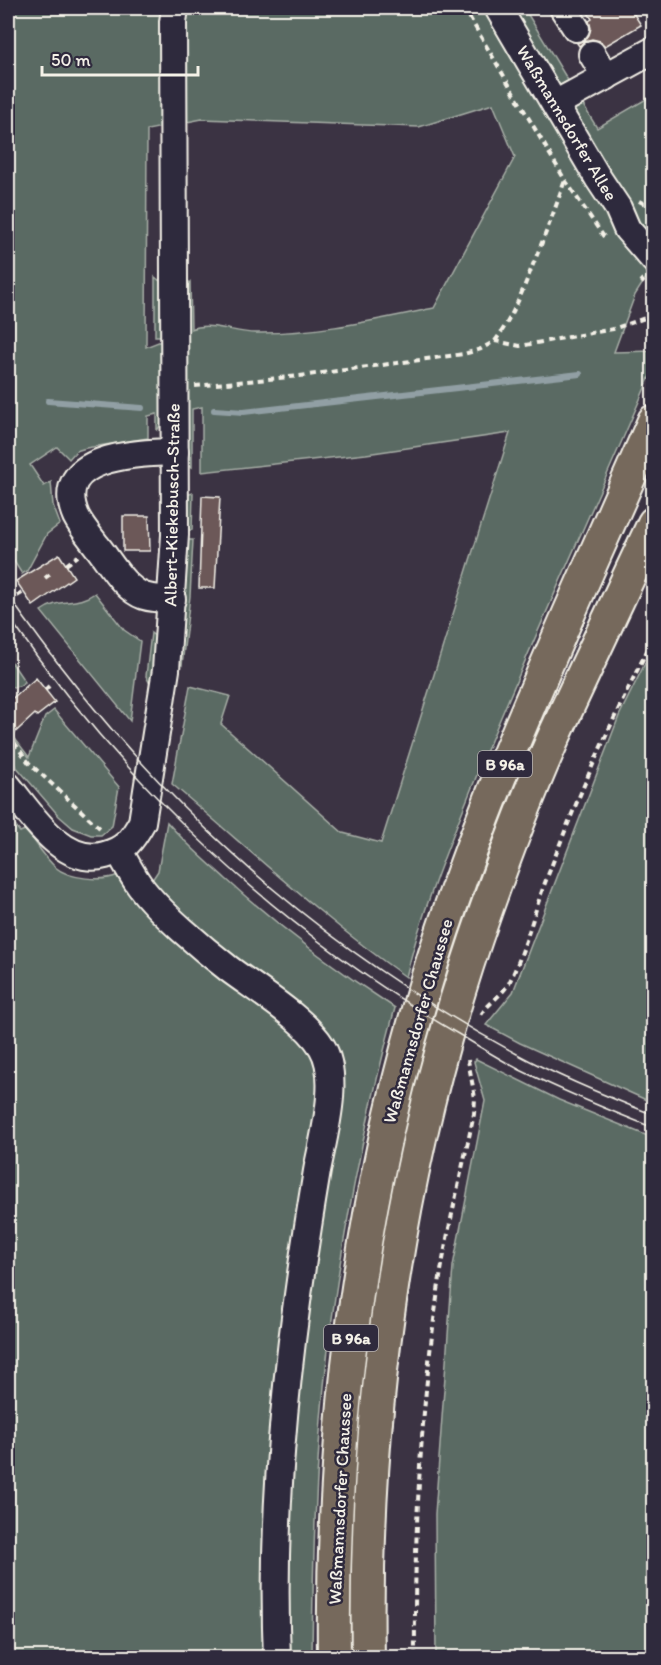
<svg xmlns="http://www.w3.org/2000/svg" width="661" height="1665" viewBox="0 0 661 1665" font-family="Itim,sans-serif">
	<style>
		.green { fill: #5a6b64; stroke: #a7aea6; stroke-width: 1.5; fill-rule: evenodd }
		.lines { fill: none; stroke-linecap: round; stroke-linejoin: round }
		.stream { stroke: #919fa4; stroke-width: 6 }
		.building { fill: #6c5959; stroke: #f4f1e8; stroke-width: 1.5 }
		.minor-casing { stroke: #f4f1e8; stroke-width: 30 }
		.major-casing { stroke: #f4f1e8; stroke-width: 36 }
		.path { stroke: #f4f1e8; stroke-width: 4; stroke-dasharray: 6 4.5; stroke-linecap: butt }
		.minor { stroke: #2f2a3d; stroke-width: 26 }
		.major { stroke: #76695c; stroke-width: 32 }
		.tram { stroke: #f4f1e8; stroke-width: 1.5 }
		.labels { text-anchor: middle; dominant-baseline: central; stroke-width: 5; stroke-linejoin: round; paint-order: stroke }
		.shield { fill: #2f2a3d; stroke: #b9b5b5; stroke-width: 1.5 }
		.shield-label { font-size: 16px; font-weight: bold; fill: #f4f1e8 }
		.street-label { font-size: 18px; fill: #f4f1e8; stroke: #2f2a3d }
	</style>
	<rect width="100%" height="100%" fill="#3b3343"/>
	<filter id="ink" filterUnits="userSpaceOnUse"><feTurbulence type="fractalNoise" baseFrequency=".0167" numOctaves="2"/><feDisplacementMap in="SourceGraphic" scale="12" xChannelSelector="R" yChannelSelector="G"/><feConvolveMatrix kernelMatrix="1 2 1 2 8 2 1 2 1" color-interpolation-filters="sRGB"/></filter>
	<g filter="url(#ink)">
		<g class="green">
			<path d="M8,8H524L597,128L653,95V267L635,295L614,352L653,351V369C598,498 539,625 485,755C456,828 424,901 406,977C323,919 249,849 172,784L190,686L230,696L221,724L343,833L381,843L510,433L366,454L202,472V407L192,409V467L186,463L163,420L157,431V414L148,416V438L86,448L76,451L69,459L57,447L30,465L44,486L51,482L53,505L60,524L47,534L27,571L22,574L8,552ZM493,104L515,157L434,308C375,320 315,334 255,333C234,333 211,321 191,329L190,282L184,289V332L146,347L147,130L202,119L419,127Z"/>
			<path d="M155,277L161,282V336H155Z"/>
			<path d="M193,493L192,530H186V495Z"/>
			<path d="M186,540H193L190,596L182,665L177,661Z"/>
			<path d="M95,593L124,630L140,641L130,721L41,611C60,597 75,607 95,593Z"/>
			<path d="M151,633L157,638L152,688L146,676Z"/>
			<path d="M653,647V1103L520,1043L486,1025L513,992L619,716Z"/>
			<path d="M8,657L25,682L19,686L8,688Z"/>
			<path d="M54,710L119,787L112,826L101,835H91L73,828L59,816L8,757V740L13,736L29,757L45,717Z"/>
			<path d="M8,817L20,832L27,829C34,841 45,857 55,867C69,879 102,882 118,875L309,1044L322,1080L269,1657H8Z"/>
			<path d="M167,822C185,843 206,861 226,879C279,927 336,970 395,1008C362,1132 337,1258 324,1386C315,1476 313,1567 312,1657H284L289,1437L338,1093L341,1059L335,1043L230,961L150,883L158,871Z"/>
			<path d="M476,1059L559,1100L653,1138V1657H436L435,1514L453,1266L485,1101L474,1062Z"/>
		</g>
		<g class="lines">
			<g class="stream">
				<path d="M48,401L142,408"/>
				<path d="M214,410L244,412L580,374"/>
			</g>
		</g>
		<g class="building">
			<path d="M585,8H630L641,25L605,46L600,41L592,39L585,41L579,46L577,43L585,40L589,35L591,28L589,21L592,19Z"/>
			<path d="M202,496L220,497L215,588H199Z"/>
			<path d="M123,516H149L150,551H123Z"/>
			<path d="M59,554L74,577L33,606L16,581Z"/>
			<path d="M36,678L55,702L37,716L35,714L8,739V702Z"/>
		</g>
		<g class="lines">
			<g class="minor-casing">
				<g id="minor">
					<path d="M498,8L598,178L618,208L627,229L654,260"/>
					<path d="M563,8L576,28"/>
					<path d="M592,54L606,77"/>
					<path d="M555,104L654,50"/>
					<path d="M172,599C163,599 153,599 144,596C124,589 110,562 97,546C90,537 81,526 76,516C50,455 138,453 175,452"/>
					<path d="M8,786C31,814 63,867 105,855C126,849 132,840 142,822L166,670L175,535L173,22L175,8"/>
					<path d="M119,851C126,863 132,875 140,886C159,912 203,949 229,969C257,990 305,1019 322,1047C341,1078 323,1138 317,1171C290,1331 270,1495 277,1658"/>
				</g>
			</g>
			<g class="major-casing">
				<g id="major">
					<path d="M334,1658C331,1428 360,1199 427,979C486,787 574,605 654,421"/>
					<path d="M368,1658C363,1405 401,1148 486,910C509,845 534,779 563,717C593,652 624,588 654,523"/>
				</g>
			</g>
			<g class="path">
				<path d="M464,8L565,180L604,237"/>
				<path d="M639,201L654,209"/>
				<path d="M640,279L654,293"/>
				<path d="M495,341C512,318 522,293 532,267C544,238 555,210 565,180"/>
				<path d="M195,386L300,376L464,354L481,349L495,341L520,346L613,329L654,315"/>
				<path d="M66,565L78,556"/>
				<path d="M45,578L53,572"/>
				<path d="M17,596L24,592"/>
				<path d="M45,690L49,686"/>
				<path d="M8,734L29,763L103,831"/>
				<path d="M481,1015C488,1003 504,994 510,981C527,946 535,906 550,870C580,790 615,713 654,637"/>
				<path d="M415,1658C414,1528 421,1399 441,1271C450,1218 463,1166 474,1114L475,1098L468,1060"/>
			</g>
			<use href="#minor" class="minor"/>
			<use href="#major" class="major"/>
			<g class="tram">
				<path d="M8,595C144,791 307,941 517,1054C561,1078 608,1097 654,1115"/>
				<path d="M8,616C127,788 283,934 465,1038C483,1049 501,1060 520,1070C563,1091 608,1110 654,1128"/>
			</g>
		</g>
	</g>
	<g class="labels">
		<g class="shield">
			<rect x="478" y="751" width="54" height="26" rx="4.5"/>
			<rect x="324" y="1325" width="54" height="26" rx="4.5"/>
		</g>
		<g class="shield-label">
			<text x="505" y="764">B 96a</text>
			<text x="351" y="1338">B 96a</text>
		</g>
		<g class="street-label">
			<text transform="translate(567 123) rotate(59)">Waßmannsdorfer Allee</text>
			<text transform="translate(172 505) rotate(-89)">Albert-Kiekebusch-Straße</text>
			<text transform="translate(418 1021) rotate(-74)">Waßmannsdorfer Chaussee</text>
			<text transform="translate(340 1499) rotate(-87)">Waßmannsdorfer Chaussee</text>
		</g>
	</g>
	<rect width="661" height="1665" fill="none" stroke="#2f2a3d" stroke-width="30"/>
	<rect x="15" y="15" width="631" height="1635" fill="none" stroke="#f4f1e8" stroke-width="2" filter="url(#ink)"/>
	<path d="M42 66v9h156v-9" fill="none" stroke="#f4f1e8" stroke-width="3"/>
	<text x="51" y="66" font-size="18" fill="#f4f1e8" stroke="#2f2a3d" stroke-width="4.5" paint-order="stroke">50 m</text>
</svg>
